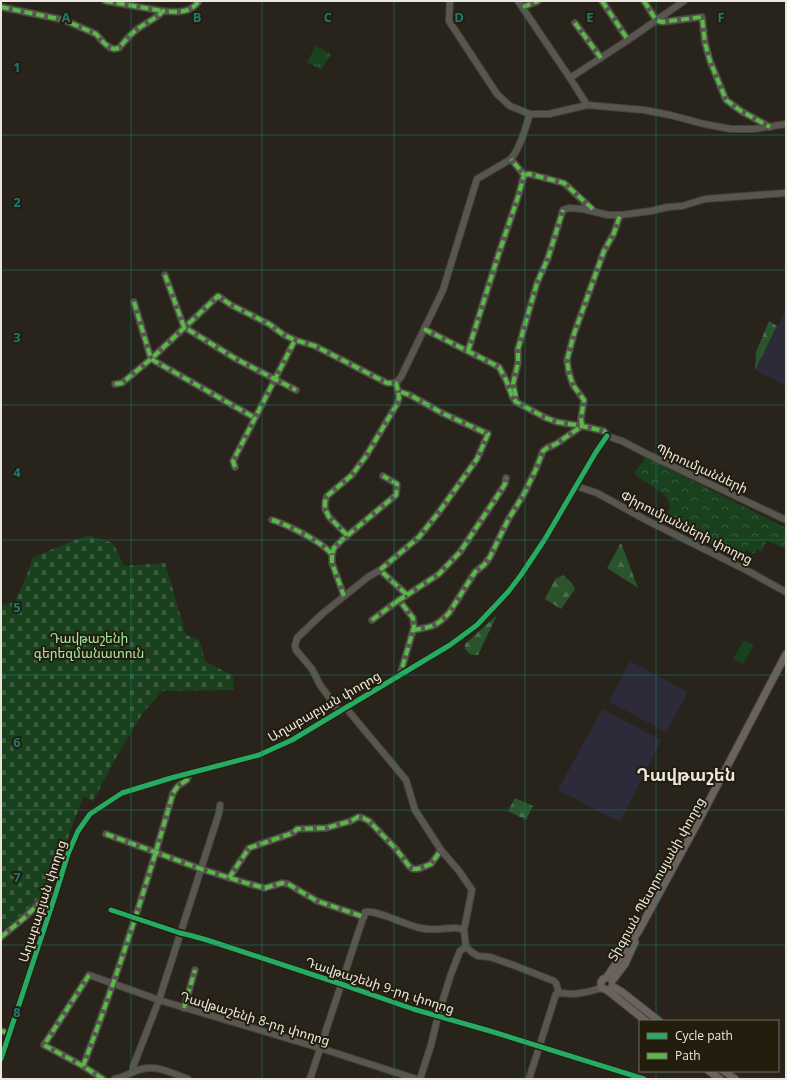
<svg xmlns="http://www.w3.org/2000/svg" width="787" height="1080" viewBox="0 0 787 1080" font-family="'Open Sans','Noto Sans Armenian',sans-serif">
	<style>
		.education { fill: #2d2b39 }
		.grass { fill: url(#grass-tufts) }
		.forest { fill: url(#forest-firs) }
		.cemetery { fill: url(#cemetery-stones) }
		.park { fill: url(#park-crowns) }
		.pitch { fill: #1a411d }
		.lines { fill: none; stroke-linecap: round; stroke-linejoin: round }
		.minor-casing { stroke: #44413b; stroke-width: 8 }
		.major-casing { stroke: #44413b; stroke-width: 9 }
		.minor { stroke: #595650; stroke-width: 6 }
		.major { stroke: #69625e; stroke-width: 7 }
		.quiet { stroke: #58b947; stroke-width: 4; stroke-dasharray: 8 4; stroke-linecap: butt }
		.cycleway-casing { stroke: #231d0e; stroke-width: 8 }
		.cycleway { stroke: #26ab63; stroke-width: 5 }
		.grid { fill: none; stroke: #1a7c74; stroke-width: 1; stroke-opacity: 0.55 }
		.labels { text-anchor: middle; dominant-baseline: central; stroke-width: 4; stroke-linejoin: round; paint-order: stroke }
		.street-label { font-size: 13px; fill: #ece7de; stroke: #231d0e }
		.park-label { font-size: 13px; fill: #a1e9a3; stroke: #231d0e }
		.district-label { font-size: 17px; font-weight: bold; fill: #ece7de; stroke: #231d0e }
		.grid-label { font-size: 13px; text-anchor: middle; font-weight: bold; fill: #1a7c74; stroke: #231d0e; stroke-width: 4; stroke-linejoin: round; paint-order: stroke }
	</style>
	<defs>
		<pattern id="grass-tufts" width="24" height="20" patternUnits="userSpaceOnUse"><rect width="24" height="20" fill="#1a411d"/><path d="M3 7l-1-3M5 7V3M7 7l1-3M15 17l-1-3M17 17v-4M19 17l1-3" fill="none" stroke="#3b5c3d"/></pattern>
		<pattern id="forest-firs" width="22" height="20" patternUnits="userSpaceOnUse"><rect width="22" height="20" fill="#2b542c"/><path d="M5 1l3.5 6h-7zM16 11l3.5 6h-7z" fill="#4a6d4a"/></pattern>
		<pattern id="cemetery-stones" width="16" height="16" patternUnits="userSpaceOnUse"><rect width="16" height="16" fill="#1a411d"/><path d="M2 7V4a2 2 0 0 1 4 0v3zM10 15v-3a2 2 0 0 1 4 0v3z" fill="#3b5c3d"/></pattern>
		<pattern id="park-crowns" width="20" height="18" patternUnits="userSpaceOnUse"><rect width="20" height="18" fill="#1a411d"/><path d="M2 6a3 3 0 1 1 6 0M12 15a3 3 0 1 1 6 0" fill="none" stroke="#3b5c3d"/></pattern>
	</defs>
	<rect width="100%" height="100%" fill="#28241c"/>
	<g class="education">
		<path d="M784,314H786V386L755,370Z"/>
		<path d="M630,661L688,692L666,732L609,702Z"/>
		<path d="M602,709L661,740L620,822L558,790Z"/>
	</g>
	<path class="grass" d="M316,46L331,54L321,70L307,62Z"/>
	<g class="forest">
		<path d="M769,321L777,326L755,370L756,352Z"/>
		<path d="M621,543L638,588L607,568Z"/>
		<path d="M563,575L571,582L575,589L561,609L545,599L555,579Z"/>
		<path d="M497,615L478,655H471L465,649V644Z"/>
		<path d="M515,798L533,806L526,820L508,811Z"/>
	</g>
	<path class="cemetery" d="M88,535L113,543L124,566L165,563L186,635L199,639L205,661L233,676L234,690L162,691L142,714L117,756L93,801L83,797L69,835L58,869L43,894L30,909L5,928L1,930V606L15,601L27,575L33,557Z"/>
	<path class="park" d="M646,457L786,528V549L767,541L761,552L757,549L754,554L746,550L741,559L664,521V517L671,507L668,502V499L661,492L635,475V472Z"/>
	<path class="pitch" d="M744,640L754,645L743,664L733,659Z"/>
	<g class="lines">
		<g class="minor-casing">
			<g id="minor">
				<path d="M105,1L163,11"/>
				<path d="M450,1L449,21L497,94L510,106L530,114H549L587,105L644,110L670,115L704,124L731,129H754L786,124"/>
				<path d="M518,1L570,78L587,105"/>
				<path d="M602,1L628,40"/>
				<path d="M644,1L656,20L662,22L702,17L705,43L710,61L726,100L741,111L770,127"/>
				<path d="M1,7L64,20L96,34L104,43L109,47L114,49L119,48C125,41 131,33 139,28C147,22 156,19 163,11C176,12 190,14 199,1"/>
				<path d="M523,7L538,1"/>
				<path d="M575,23L601,58"/>
				<path d="M570,78L628,40L684,1"/>
				<path d="M524,175L529,174L564,183L594,211"/>
				<path d="M165,275L184,327L236,359L296,390"/>
				<path d="M134,302L151,359L255,418"/>
				<path d="M424,329L499,367L506,380L512,396L516,402L546,418L557,422L582,426L604,431L607,436"/>
				<path d="M468,351L498,256L518,197L524,175L511,159"/>
				<path d="M396,383L401,377L443,290L477,179L511,159C521,146 525,129 530,114"/>
				<path d="M115,384L122,383L151,359L218,296L231,305L269,324L284,335L295,340L315,346L387,383H396"/>
				<path d="M516,402L513,384L518,363V349L537,283L548,258L563,210L569,208L583,209L608,215H621L651,211L668,207L682,206L705,199L786,193"/>
				<path d="M607,436L622,441L647,454L786,520"/>
				<path d="M235,467L233,461L295,340"/>
				<path d="M576,486L597,493L648,521L748,571L786,592"/>
				<path d="M272,520C286,524 325,543 332,555L334,548L342,540L396,495L397,484L383,476"/>
				<path d="M347,535L329,517L325,509V502L327,496L352,475L366,456L397,404L399,398L398,391"/>
				<path d="M332,555V563L344,596"/>
				<path d="M380,570L407,595L399,600L413,618L414,627L400,675"/>
				<path d="M407,595L439,574L460,552L502,489L505,484L506,478"/>
				<path d="M372,620L399,600"/>
				<path d="M413,630C431,627 436,627 449,613L475,572L484,565L490,557L508,520L524,494L536,469L543,451L547,448L556,444L582,426L581,418L584,400L573,385L569,373L567,360L574,334L604,251L614,233L620,215"/>
				<path d="M346,708L406,780L415,810L441,850L459,871L472,890L464,930L466,947L460,951L451,974L438,1016L431,1045L420,1079"/>
				<path d="M340,712L320,685L312,669L296,650L295,646L297,638L322,614L368,577L380,570L419,537L439,512L477,459L488,434L442,413L410,395L398,391L396,383"/>
				<path d="M106,834L201,869L246,883L265,888L282,883L288,884L317,901L364,917"/>
				<path d="M229,878L249,848L290,834L294,832L297,829L326,828L351,821L358,817L363,818L369,821L396,849L409,866L413,869H417L421,868L431,864L441,850"/>
				<path d="M111,910L180,933L189,935L207,940L341,984L413,1009L490,1031L644,1079"/>
				<path d="M1,937L23,919L50,893H56"/>
				<path d="M466,947L473,953L478,956L490,957L513,965L554,981L556,983L559,993"/>
				<path d="M184,1008L195,970"/>
				<path d="M1,1031L9,1033"/>
				<path d="M1,1059L56,893L68,854L78,831L90,814L122,793L171,778L259,755L292,740L450,645L477,625L508,592L521,575L545,539L596,452L607,436"/>
				<path d="M83,1066L44,1045L89,975L159,1000L320,1048L416,1079"/>
				<path d="M133,1072V1067L159,1000L219,813L220,805"/>
				<path d="M103,1079L83,1066C117,977 147,885 173,793L178,786L187,780L189,774"/>
				<path d="M115,1079C125,1077 133,1071 142,1069C158,1065 174,1074 188,1079"/>
				<path d="M310,1079L365,912C378,910 405,925 420,928C432,931 443,928 455,928C458,928 461,929 464,930"/>
				<path d="M529,1079L556,994L559,993L574,994L587,992L602,988"/>
			</g>
		</g>
		<g class="major-casing">
			<g id="major">
				<path d="M612,981L625,964L635,942"/>
				<path d="M612,986L622,992L659,1021"/>
				<path d="M646,1021L617,998L607,990L602,988L601,986V982L603,979L606,978L638,932L698,822L786,654"/>
				<path d="M709,1071L720,1079"/>
				<path d="M724,1071L735,1079"/>
			</g>
		</g>
		<use href="#minor" class="minor"/>
		<use href="#major" class="major"/>
		<g class="quiet">
			<path d="M105,1L163,11"/>
			<path d="M602,1L628,40"/>
			<path d="M644,1L656,20L662,22L702,17L705,43L710,61L726,100L741,111L770,127"/>
			<path d="M1,7L64,20L96,34L104,43L109,47L114,49L119,48C125,41 131,33 139,28C147,22 156,19 163,11C176,12 190,14 199,1"/>
			<path d="M523,7L538,1"/>
			<path d="M575,23L601,58"/>
			<path d="M524,175L529,174L564,183L595,211"/>
			<path d="M165,275L184,327L236,359L296,390"/>
			<path d="M134,302L151,359L255,418"/>
			<path d="M424,329L499,367L506,380L512,396L516,402L546,418L557,422L582,426L604,431L607,436"/>
			<path d="M468,351L498,256L518,197L524,175L511,159"/>
			<path d="M115,384L122,383L151,359L218,296L231,305L269,324L284,335L295,340L315,346L387,383H396L398,391L410,395L442,413L488,434L477,459L439,512L419,537L380,570L407,595L399,600L413,618L414,627L400,675"/>
			<path d="M516,396L513,384L518,363V349L537,283L548,258L563,210"/>
			<path d="M235,467L233,461L295,340"/>
			<path d="M272,520C286,524 325,543 332,555L334,548L342,540L396,495L397,484L383,476"/>
			<path d="M347,535L329,517L325,509V502L327,496L352,475L366,456L397,404L399,398L398,391"/>
			<path d="M332,555V563L344,596"/>
			<path d="M407,595L439,574L460,552L502,489L505,484L506,478"/>
			<path d="M372,620L399,600"/>
			<path d="M413,630C431,627 436,627 449,613L475,572L484,565L490,557L508,520L524,494L536,469L543,451L547,448L556,444L582,426L581,418L584,400L573,385L569,373L567,360L574,334L604,251L614,233L620,215"/>
			<path d="M106,834L201,869L246,883L265,888L282,883L288,884L317,901L364,917"/>
			<path d="M229,878L249,848L290,834L294,832L297,829L326,828L351,821L358,817L363,818L369,821L396,849L409,866L413,869H417L421,868L431,864L441,850"/>
			<path d="M1,937L23,919L50,893H56"/>
			<path d="M184,1008L195,970"/>
			<path d="M1,1031L9,1033"/>
			<path d="M83,1066L44,1045L89,975"/>
			<path d="M103,1079L83,1066C117,977 147,885 173,793L178,786L187,780L189,774"/>
		</g>
		<g class="cycleway-casing">
			<g id="cycleway">
				<path d="M111,910L180,933L189,935L207,940L341,984L413,1009L490,1031L644,1079"/>
				<path d="M1,1059L56,893L68,854L78,831L90,814L122,793L171,778L259,755L292,740L450,645L477,625L508,592L521,575L545,539L596,452L607,436"/>
			</g>
		</g>
		<use href="#cycleway" class="cycleway"/>
	</g>
	<path class="grid" d="M131,1V1079M262,1V1079M394,1V1079M525,1V1079M656,1V1021M1,135H786M1,270H786M1,405H786M1,540H786M1,675H786M1,810H786M1,945H786M656,1071V1079"/>
	<g class="labels">
		<g class="street-label">
			<text transform="translate(702 468) rotate(25)">Պիրումյանների</text>
			<text transform="translate(687 527) rotate(27)">Փիրումյանների փողոց</text>
			<text transform="translate(324 706) rotate(-30)">Աղաբաբյան փողոց</text>
			<text transform="translate(656 879) rotate(-61)">Տիգրան Պետրոսյանի փողոց</text>
			<text transform="translate(42 901) rotate(-72)">Աղաբաբյան փողոց</text>
			<text transform="translate(380 985) rotate(18)">Դավթաշենի 9-րդ փողոց</text>
			<text transform="translate(255 1018) rotate(17)">Դավթաշենի 8-րդ փողոց</text>
		</g>
		<g class="park-label">
			<text x="89" y="638">Դավթաշենի<tspan x="89" dy="15">գերեզմանատուն</tspan></text>
		</g>
		<g class="district-label">
			<text x="686" y="774">Դավթաշեն</text>
		</g>
	</g>
	<g class="grid-label">
		<text x="66" y="22">A</text>
		<text x="197" y="22">B</text>
		<text x="328" y="22">C</text>
		<text x="459" y="22">D</text>
		<text x="590" y="22">E</text>
		<text x="721" y="22">F</text>
		<text x="17" y="72">1</text>
		<text x="17" y="207">2</text>
		<text x="17" y="342">3</text>
		<text x="17" y="477">4</text>
		<text x="17" y="612">5</text>
		<text x="17" y="747">6</text>
		<text x="17" y="882">7</text>
		<text x="17" y="1017">8</text>
	</g>
	<rect width="787" height="1080" fill="none" stroke="#ece7de" stroke-width="4"/>
	<rect x="639" y="1020" width="140" height="52" fill="#231d0e" stroke="#736e61"/>
	<rect x="647" y="1033" width="20" height="6" fill="#26ab63" stroke="#736e61"/>
	<text x="675" y="1040" font-size="12" fill="#ece7de">Cycle path</text>
	<rect x="647" y="1053" width="20" height="6" fill="#58b947" stroke="#736e61"/>
	<text x="675" y="1060" font-size="12" fill="#ece7de">Path</text>
</svg>
